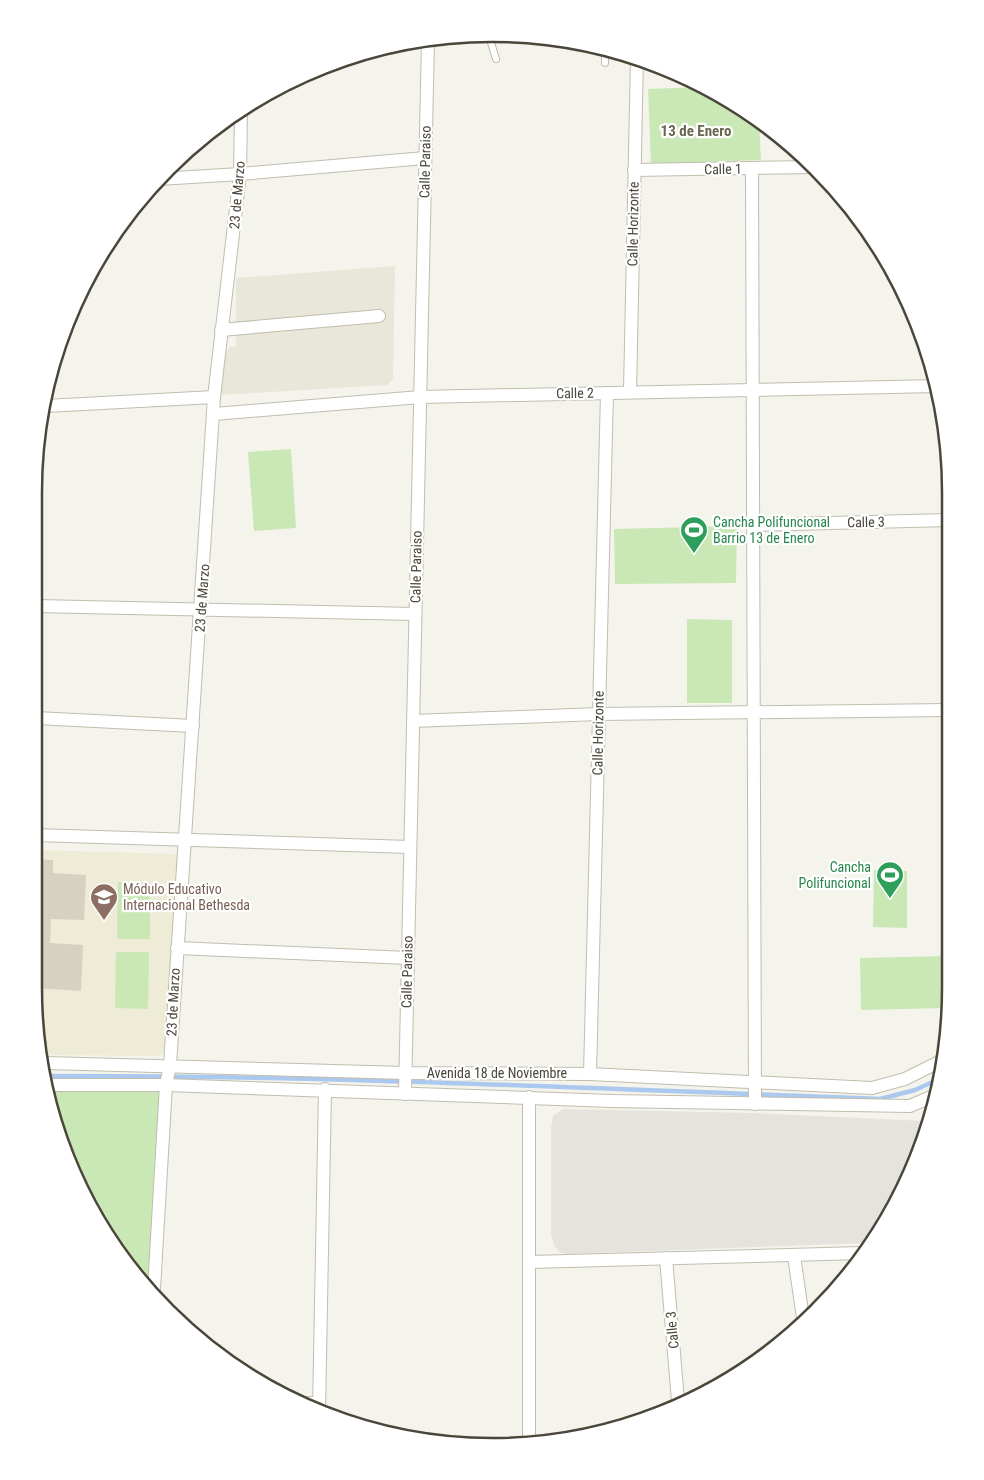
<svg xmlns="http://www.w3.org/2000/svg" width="984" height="1480" viewBox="0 0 984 1480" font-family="'Roboto Condensed',sans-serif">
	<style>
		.residential { fill: #e9e6da }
		.industrial { fill: #e5e3dd }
		.education { fill: #eeebd6 }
		.green { fill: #cae8b6 }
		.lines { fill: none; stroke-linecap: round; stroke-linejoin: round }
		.stream { stroke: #abc9ef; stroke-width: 4.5 }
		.building { fill: #d7d1c1 }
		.service-casing { stroke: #c1bdae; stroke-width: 8 }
		.minor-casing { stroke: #c1bdae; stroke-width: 14 }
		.service { stroke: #fff; stroke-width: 6 }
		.minor { stroke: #fff; stroke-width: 12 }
		.labels { text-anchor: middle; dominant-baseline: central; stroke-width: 4.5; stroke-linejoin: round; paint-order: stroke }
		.street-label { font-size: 14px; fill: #4a4639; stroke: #fff }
		.leisure-label { font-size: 14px; fill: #27864d; stroke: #fff; text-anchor: start }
		.education-label { font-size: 14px; fill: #785e54; stroke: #fff; text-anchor: start }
		.neighbourhood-label { font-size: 15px; font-weight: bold; fill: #6c6551; stroke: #fff }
		.rim { fill: none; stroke: #4a4639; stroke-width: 2.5 }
	</style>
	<rect width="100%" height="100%" fill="#f5f4ec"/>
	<path class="residential" d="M395,266L393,379L387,385L219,395L223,354L230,347H236V278Z"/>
	<path class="industrial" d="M563,1109L754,1113L924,1121L903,1190L868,1243L565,1254L559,1252L554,1245L551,1234V1128L553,1116Z"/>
	<path class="education" d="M35,850L178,854L165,1051L159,1056L45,1055L34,988Z"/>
	<g class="green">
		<path d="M703,87L721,95L759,122L761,160L651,164L648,89Z"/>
		<path d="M291,449L296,528L254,531L248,452Z"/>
		<path d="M737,526L736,583L615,584L614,529Z"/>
		<path d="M687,619L732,620V703H687Z"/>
		<path d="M874,870L907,871V928L873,927Z"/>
		<path d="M118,882L150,883V939H117Z"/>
		<path d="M116,952H149L148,1009L115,1008Z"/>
		<path d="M947,956L946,1008L861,1010L860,958Z"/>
		<path d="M49,1081H160L153,1288L111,1243L58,1135Z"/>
	</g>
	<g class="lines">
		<path class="stream" d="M48,1076C325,1075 603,1089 880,1099L915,1090L937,1080"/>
	</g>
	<path class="building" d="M35,859L53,860V873L86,875L84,920L51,919L50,943L83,945L81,991L34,988Z"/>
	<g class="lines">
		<g class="service-casing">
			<g id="service">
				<path d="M489,36L496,59"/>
				<path d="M605,63V50"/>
				<path d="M103,257L107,251"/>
			</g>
		</g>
		<g class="minor-casing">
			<g id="minor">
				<path d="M752,169L755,1104"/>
				<path d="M634,170L812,167"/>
				<path d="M159,179L240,174L425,158"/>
				<path d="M221,330L379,316"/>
				<path d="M630,391L637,58"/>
				<path d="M46,406L214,397"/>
				<path d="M214,414L420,397L937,386"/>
				<path d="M753,525L949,520"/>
				<path d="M36,606L415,614"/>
				<path d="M36,718L193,726"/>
				<path d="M413,721L599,714L948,710"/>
				<path d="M35,835L410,847"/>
				<path d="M177,948L408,958"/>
				<path d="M46,1063L405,1073L590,1074L872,1088L905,1079L943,1060"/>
				<path d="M590,1074L607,393"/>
				<path d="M50,1085H166L611,1101L910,1106L931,1097"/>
				<path d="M405,1094L428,40"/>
				<path d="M794,1256L803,1318"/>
				<path d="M666,1258L678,1401"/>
				<path d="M530,1262L861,1253"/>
				<path d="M154,1289L166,1085L170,1065L214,397L240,174L241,111"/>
				<path d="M302,1403H319"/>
				<path d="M319,1412L325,1089"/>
				<path d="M529,1441V1097"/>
			</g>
		</g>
		<use href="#service" class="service"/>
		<use href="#minor" class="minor"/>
	</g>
	<defs>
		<g id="stadium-pin" transform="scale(1.4375)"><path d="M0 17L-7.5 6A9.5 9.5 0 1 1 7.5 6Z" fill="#2e9e5b" stroke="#fff"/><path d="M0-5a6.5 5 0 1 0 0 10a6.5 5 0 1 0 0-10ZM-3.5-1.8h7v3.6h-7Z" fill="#fff"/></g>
		<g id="school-pin" transform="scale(1.4375)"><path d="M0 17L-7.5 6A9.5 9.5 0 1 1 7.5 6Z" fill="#8d6e63" stroke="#fff"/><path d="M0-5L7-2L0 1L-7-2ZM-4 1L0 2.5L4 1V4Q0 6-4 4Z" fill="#fff"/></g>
	</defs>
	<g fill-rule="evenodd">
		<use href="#stadium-pin" x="694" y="530"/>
		<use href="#stadium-pin" x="890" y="875"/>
		<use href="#school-pin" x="104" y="897"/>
	</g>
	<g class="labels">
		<g class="street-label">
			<text transform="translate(425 162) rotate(-89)">Calle Paraiso</text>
			<text transform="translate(723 169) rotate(-1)">Calle 1</text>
			<text transform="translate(237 195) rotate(-85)">23 de Marzo</text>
			<text transform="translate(633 224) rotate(-89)">Calle Horizonte</text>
			<text transform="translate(575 393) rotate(-1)">Calle 2</text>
			<text transform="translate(866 522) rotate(-1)">Calle 3</text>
			<text transform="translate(416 567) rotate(-89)">Calle Paraiso</text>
			<text transform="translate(202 598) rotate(-86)">23 de Marzo</text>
			<text transform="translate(598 733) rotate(-89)">Calle Horizonte</text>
			<text transform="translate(407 972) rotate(-89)">Calle Paraiso</text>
			<text transform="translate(173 1002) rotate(-87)">23 de Marzo</text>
			<text x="497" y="1073">Avenida 18 de Noviembre</text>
			<text transform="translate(672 1330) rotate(-95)">Calle 3</text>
		</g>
		<g class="leisure-label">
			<text x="713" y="522">Cancha Polifuncional<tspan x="713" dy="16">Barrio 13 de Enero</tspan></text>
			<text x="871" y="867" text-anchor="end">Cancha<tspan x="871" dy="16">Polifuncional</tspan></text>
		</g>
		<g class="education-label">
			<text x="123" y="889">Módulo Educativo<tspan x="123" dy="16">Internacional Bethesda</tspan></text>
		</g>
		<g class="neighbourhood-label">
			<text x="696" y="131">13 de Enero</text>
		</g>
	</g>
	<path d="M0 0H984V1480H0ZM492 42H492A450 450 0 0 1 942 492V988A450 450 0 0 1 492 1438H492A450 450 0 0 1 42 988V492A450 450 0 0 1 492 42Z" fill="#fff" fill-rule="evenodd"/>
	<path class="rim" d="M492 42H492A450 450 0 0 1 942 492V988A450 450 0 0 1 492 1438H492A450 450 0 0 1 42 988V492A450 450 0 0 1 492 42Z"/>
</svg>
